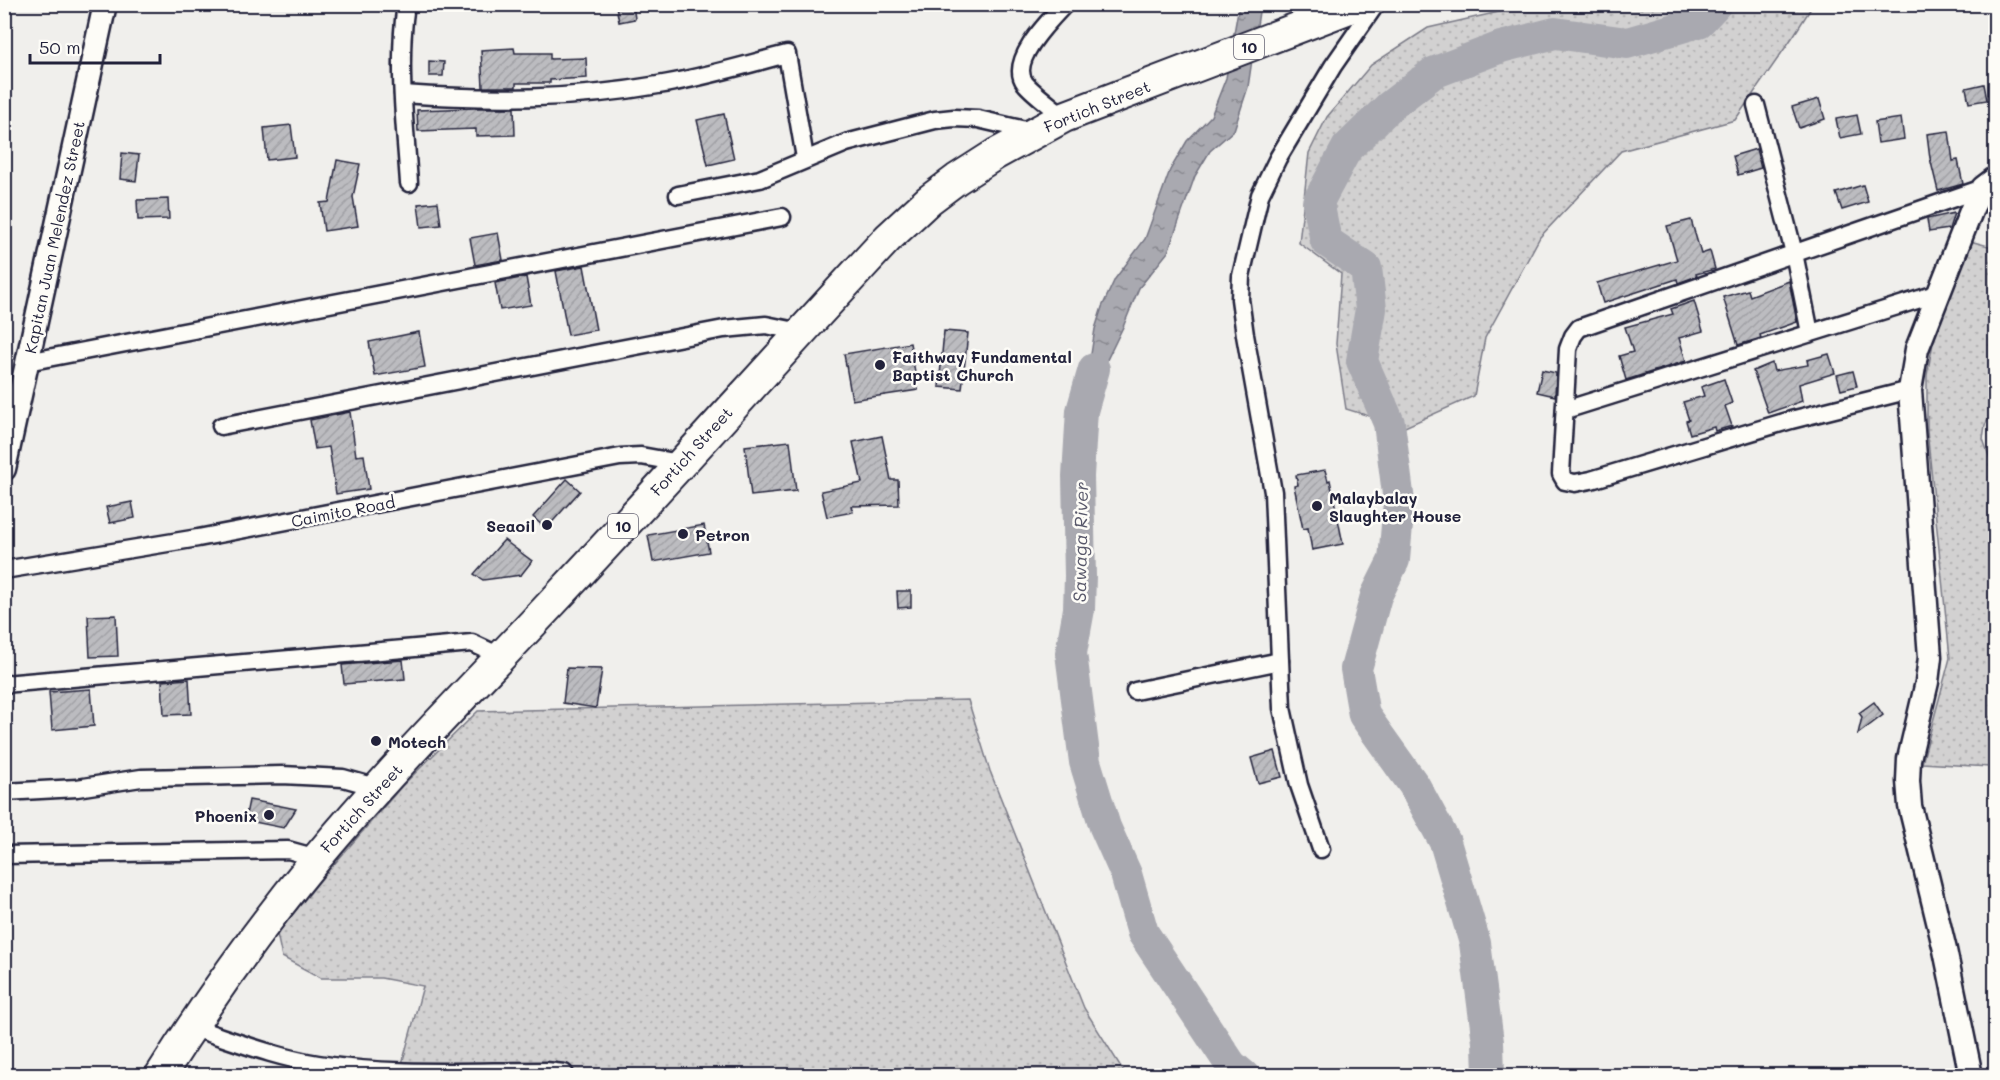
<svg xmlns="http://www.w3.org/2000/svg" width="2000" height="1080" viewBox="0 0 2000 1080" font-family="Mali,sans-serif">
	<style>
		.grass { fill: url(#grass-dots); stroke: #7a7a86; stroke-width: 1.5 }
		.water { fill: url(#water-ripples); stroke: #737381; stroke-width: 1.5 }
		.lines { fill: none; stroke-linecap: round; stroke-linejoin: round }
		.river { stroke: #a9a9b0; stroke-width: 32 }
		.building { fill: url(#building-hatch); stroke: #22223b; stroke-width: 1.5 }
		.street-casing { stroke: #22223b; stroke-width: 21 }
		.secondary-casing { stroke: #22223b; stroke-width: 27 }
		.highway-casing { stroke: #22223b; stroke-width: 34 }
		.street { stroke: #fdfcf7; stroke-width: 16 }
		.secondary { stroke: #fdfcf7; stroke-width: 22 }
		.highway { stroke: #fdfcf7; stroke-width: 30 }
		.poi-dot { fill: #22223b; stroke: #fdfcf7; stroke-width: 2 }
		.labels { text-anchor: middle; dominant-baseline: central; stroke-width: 5; stroke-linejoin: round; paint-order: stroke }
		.shield { fill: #fdfcf7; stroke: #646373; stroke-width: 1.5 }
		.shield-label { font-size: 15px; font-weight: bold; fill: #22223b }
		.street-label { font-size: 16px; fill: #22223b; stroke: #fdfcf7 }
		.poi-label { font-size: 16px; font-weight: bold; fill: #22223b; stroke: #fdfcf7; text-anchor: start }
		.water-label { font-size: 18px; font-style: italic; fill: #58586a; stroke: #fdfcf7 }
	</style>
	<defs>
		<pattern id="grass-dots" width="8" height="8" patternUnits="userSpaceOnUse" patternTransform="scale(1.5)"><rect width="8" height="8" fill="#d2d1d1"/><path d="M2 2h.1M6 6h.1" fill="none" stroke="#b4b3b4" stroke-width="1.8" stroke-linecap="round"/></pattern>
		<pattern id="water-ripples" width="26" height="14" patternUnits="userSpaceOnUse" patternTransform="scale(1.5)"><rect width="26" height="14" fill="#a9a9b0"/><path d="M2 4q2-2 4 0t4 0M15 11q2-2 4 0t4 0" fill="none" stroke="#898990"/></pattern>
		<pattern id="building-hatch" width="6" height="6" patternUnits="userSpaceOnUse" patternTransform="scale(1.5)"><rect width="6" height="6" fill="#bcbcc0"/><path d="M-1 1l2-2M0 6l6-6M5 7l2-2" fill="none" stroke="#a1a1a6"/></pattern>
	</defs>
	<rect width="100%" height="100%" fill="#f0efec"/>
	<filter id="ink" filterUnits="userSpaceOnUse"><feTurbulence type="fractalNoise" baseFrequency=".0167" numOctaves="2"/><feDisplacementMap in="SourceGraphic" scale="12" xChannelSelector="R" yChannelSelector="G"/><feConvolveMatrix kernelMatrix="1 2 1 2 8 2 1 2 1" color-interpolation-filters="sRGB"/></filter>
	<g filter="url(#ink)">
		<g class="grass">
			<path d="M1631,5H1813L1794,35L1735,120L1621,151L1540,237L1485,338L1474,396L1405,427L1346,409L1336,344L1341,274L1299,243L1309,153L1327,117L1371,65L1428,28L1503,11H1607Z"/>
			<path d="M1970,241L1996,248L1995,408L1985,425L1983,439L1996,476L1995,762L1990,767L1922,763L1950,658L1927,430V375L1937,322Z"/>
			<path d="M968,700L990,771L1084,1008L1126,1075H399L423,986L381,978H321L282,957L277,934L323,877L402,786L478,711Z"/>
		</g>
		<path class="water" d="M1239,5H1260L1248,87L1234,130L1210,151L1195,176L1168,252L1139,288L1123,327L1082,411L1095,329L1102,307L1115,279L1145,239L1170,170L1187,141L1211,116L1226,78Z"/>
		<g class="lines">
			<g class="river">
				<path d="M1094,369L1082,411L1081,426L1078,476L1080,576L1079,609L1071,653L1085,762L1105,827L1126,874L1143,933L1231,1065L1244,1076"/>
				<path d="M1489,1076L1488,1042L1475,943L1445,842L1414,785L1364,715L1356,669L1376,596L1394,560L1399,502L1389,423L1362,361L1371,309L1366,268L1326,241L1318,202L1347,148L1389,107L1433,73L1501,47L1555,33L1627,43L1699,22L1716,4"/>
			</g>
		</g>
		<g class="building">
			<path d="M633,4L635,19L619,22L616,6Z"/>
			<path d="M514,48L515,53H550V59L586,58L587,78L550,80V83H516V87H483L481,50Z"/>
			<path d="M429,61L444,62L443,76H429Z"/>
			<path d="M1984,84L1987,100L1969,103L1966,88Z"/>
			<path d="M1819,99L1825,119L1799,128L1792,107Z"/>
			<path d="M475,108H514L515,135L476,136V129L418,131L417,110Z"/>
			<path d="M724,114L734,159L708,165L697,120Z"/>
			<path d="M1857,115L1861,134L1840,138L1836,119Z"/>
			<path d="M1901,118L1904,139L1878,143L1875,122Z"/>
			<path d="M291,125L295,157L267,160L264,128Z"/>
			<path d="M1949,131L1953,161L1958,160L1963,184L1938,191L1930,158L1927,134Z"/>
			<path d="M1756,149L1761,168L1738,175L1733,156Z"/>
			<path d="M122,153L139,155L136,181L120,179Z"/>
			<path d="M337,160L360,164L353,197L358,226L324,231L320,203L329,202Z"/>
			<path d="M1863,185L1868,202L1842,210L1836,193Z"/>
			<path d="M168,199L169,219L138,220L137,200Z"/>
			<path d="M438,202L441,225L421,227L418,204Z"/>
			<path d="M1954,213L1949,229L1929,232L1927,219Z"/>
			<path d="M1691,220L1701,254L1710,251L1715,269L1696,274L1697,276L1678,283L1677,279L1603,303L1597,283L1677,260L1667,226Z"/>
			<path d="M498,233L503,260L475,265L470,238Z"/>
			<path d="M584,266L596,330L568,335L556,271Z"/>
			<path d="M526,277L531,305L500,310L495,283Z"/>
			<path d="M1789,281L1797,322L1760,335L1761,338L1738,345L1723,297L1748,290L1750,296Z"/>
			<path d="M1694,301L1703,331L1679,338L1686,361L1626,380L1619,356L1633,352L1625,327L1673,314L1671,309Z"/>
			<path d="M944,331L968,333L962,389L939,387Z"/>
			<path d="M419,332L425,367L375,376L369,342Z"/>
			<path d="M910,343L918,390L852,400L844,354Z"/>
			<path d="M1829,354L1835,373L1799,384L1802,401L1768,413L1753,371L1772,363L1774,371L1808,365L1807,360Z"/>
			<path d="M1542,370L1556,373L1555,396L1537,392Z"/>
			<path d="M1853,371L1857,386L1841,390L1837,375Z"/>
			<path d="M1724,379L1732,403L1725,406L1732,426L1715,431L1714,427L1690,434L1686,421L1689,420L1683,402L1704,396L1701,387Z"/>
			<path d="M350,412L356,456L364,455L369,489L336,494L329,447L315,449L310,420Z"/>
			<path d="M882,436L891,480H898L899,505L851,506L853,512L827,517L821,491L862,483L853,442Z"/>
			<path d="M790,441L796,491L751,496L745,446Z"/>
			<path d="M1325,470L1328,481L1330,480L1343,544L1312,550L1308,528L1303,529L1294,486L1298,485L1296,475Z"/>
			<path d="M567,479L580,491L546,529L533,517Z"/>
			<path d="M132,502L135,518L110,523L106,507Z"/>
			<path d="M704,525L709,552L653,562L648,535Z"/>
			<path d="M504,540L532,561L521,575L483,580L474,574Z"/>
			<path d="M897,591H911V607L898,608Z"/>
			<path d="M116,615L118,656L90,657L88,616Z"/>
			<path d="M403,660L405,679L344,684L342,665Z"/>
			<path d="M567,668L602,669L596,708L563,703Z"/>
			<path d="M189,679L191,714L164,715L162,681Z"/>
			<path d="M91,689L94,726L52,730L49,692Z"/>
			<path d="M1874,702L1883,715L1858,734L1862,717L1859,713Z"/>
			<path d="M1275,751L1282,777L1258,783L1251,758Z"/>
			<path d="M249,800L276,805L296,809L284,828L245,820Z"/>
		</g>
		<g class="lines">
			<g class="street-casing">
				<g id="street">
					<path d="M406,4C397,63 405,124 409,183"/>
					<path d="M403,94C489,100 573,100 658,85C702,78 744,65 787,54L805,158"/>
					<path d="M1756,105L1794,253L1810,333"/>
					<path d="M1064,117C1053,107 1034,94 1025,83C1008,61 1050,20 1065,4"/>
					<path d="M678,195L760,179L846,143L935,120L954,118L978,119L1034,132"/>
					<path d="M27,362L782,217"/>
					<path d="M1910,390L1791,420L1591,480L1575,483L1565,481L1561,474L1568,349L1573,336L1579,328L1983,188"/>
					<path d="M1565,410L1939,293"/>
					<path d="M221,426L724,329L766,325L801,332"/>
					<path d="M4,570L198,538L620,457L641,456L680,463"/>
					<path d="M4,684L472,643L500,656"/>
					<path d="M1135,691L1280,661"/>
					<path d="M4,792L77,788L141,778L282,775L343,778L379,788"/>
					<path d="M1321,849L1299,785L1282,708L1273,492L1245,335L1240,299L1241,276L1260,195L1278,158L1333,66L1376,4"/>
					<path d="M4,855L288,850L317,858"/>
					<path d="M191,1027C232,1040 274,1057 318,1064C393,1076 470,1071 546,1071L564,1073L566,1076"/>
				</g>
			</g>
			<g class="secondary-casing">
				<g id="secondary">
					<path d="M4,469L105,4"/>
					<path d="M1971,1076L1945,950L1910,806L1908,781L1909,759L1927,682L1930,657L1910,390L1917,349L1973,206L1983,188L1996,178"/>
				</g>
			</g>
			<g class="highway-casing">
				<path id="highway" d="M160,1076C208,1000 260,927 317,858C395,764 483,677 566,588C675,472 780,354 888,238L929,200L957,179L996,154L1064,117L1360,4"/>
			</g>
			<use href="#street" class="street"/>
			<use href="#secondary" class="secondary"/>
			<use href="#highway" class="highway"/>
		</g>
	</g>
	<g class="poi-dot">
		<circle cx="880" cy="365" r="6"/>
		<circle cx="1317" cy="506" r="6"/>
		<circle cx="547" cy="525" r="6"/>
		<circle cx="683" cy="534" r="6"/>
		<circle cx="376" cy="741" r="6"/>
		<circle cx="269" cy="815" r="6"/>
	</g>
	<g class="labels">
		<g class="shield">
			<rect x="1234" y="35" width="30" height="24" rx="4.5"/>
			<rect x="608" y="514" width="30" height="24" rx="4.5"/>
		</g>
		<g class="shield-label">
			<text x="1249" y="47">10</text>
			<text x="623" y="526">10</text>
		</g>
		<g class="street-label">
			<text transform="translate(1097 106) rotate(-22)">Fortich Street</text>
			<text transform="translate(54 237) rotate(-78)">Kapitan Juan Melendez Street</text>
			<text transform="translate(691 451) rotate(-48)">Fortich Street</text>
			<text transform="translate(343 511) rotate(-11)">Caimito Road</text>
			<text transform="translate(361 808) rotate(-48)">Fortich Street</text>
		</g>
		<g class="poi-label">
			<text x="892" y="356">Faithway Fundamental<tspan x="892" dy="18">Baptist Church</tspan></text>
			<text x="1329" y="497">Malaybalay<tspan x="1329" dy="18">Slaughter House</tspan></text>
			<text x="535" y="525" text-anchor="end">Seaoil</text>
			<text x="695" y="534">Petron</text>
			<text x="388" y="741">Motech</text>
			<text x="257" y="815" text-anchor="end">Phoenix</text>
		</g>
		<g class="water-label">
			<text transform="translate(1080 542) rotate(-89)">Sawaga River</text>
		</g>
	</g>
	<rect width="2000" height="1080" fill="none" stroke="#fdfcf7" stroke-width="24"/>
	<rect x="12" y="12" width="1976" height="1056" fill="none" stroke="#22223b" stroke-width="2" filter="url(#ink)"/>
	<path d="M30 54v9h130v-9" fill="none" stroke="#22223b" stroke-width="3"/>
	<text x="39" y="54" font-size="18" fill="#22223b" stroke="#fdfcf7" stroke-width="4.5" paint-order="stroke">50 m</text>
</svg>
